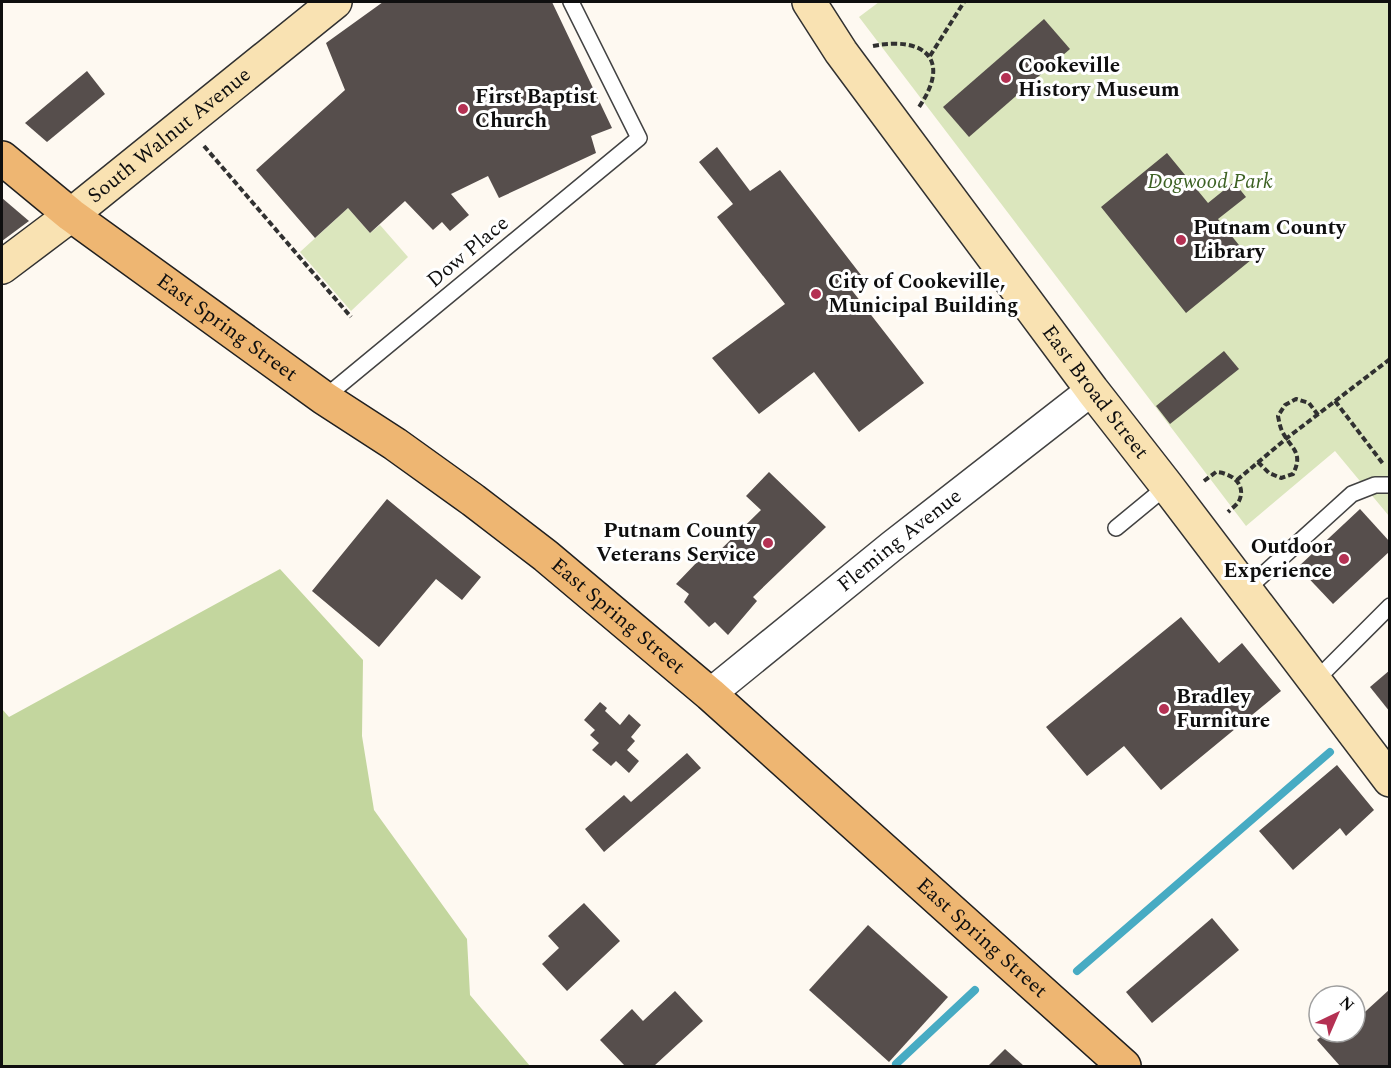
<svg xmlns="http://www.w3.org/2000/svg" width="1391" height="1068" viewBox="0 0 1391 1068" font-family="Spectral,serif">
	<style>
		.green { fill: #dbe6bd }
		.forest { fill: #c3d69e }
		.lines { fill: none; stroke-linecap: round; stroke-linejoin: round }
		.stream { stroke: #47abc3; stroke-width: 8 }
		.building { fill: #564e4c }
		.lane-casing { stroke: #424242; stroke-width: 18 }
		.street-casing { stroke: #424242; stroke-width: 33 }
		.secondary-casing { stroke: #313131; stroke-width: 36 }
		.primary-casing { stroke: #202020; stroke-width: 36 }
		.path { stroke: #313131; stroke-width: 4; stroke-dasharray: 6 3; stroke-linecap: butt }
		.lane { stroke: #fff; stroke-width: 15 }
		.street { stroke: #fff; stroke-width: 30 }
		.secondary { stroke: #f9e2b2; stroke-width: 33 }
		.primary { stroke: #eeb672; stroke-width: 33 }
		.poi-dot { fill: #b43153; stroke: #fff; stroke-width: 2 }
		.labels { text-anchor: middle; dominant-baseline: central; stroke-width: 6; stroke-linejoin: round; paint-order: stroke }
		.poi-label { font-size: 21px; font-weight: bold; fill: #0f0f0f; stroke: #fff; text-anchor: start }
		.street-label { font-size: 21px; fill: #0f0f0f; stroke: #fff }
		.park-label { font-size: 21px; font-style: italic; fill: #3d6224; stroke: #fff }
	</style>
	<rect width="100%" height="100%" fill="#fef9f1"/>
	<g class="green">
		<path d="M879,2H1389V516L1335,451L1246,526L859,17Z"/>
		<path d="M348,208L370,233L380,225L408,257L351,311L300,252Z"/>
	</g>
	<path class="forest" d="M280,569L363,660L362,736L374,810L467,939L470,995L530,1066H2V709L9,717Z"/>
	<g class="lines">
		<g class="stream">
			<path d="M1077,971L1330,752"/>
			<path d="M896,1064L975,990"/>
		</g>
	</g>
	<g class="building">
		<path d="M383,2H552L612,128L591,136L596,153L499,198L488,176L451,194L469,215L450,231L442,222L433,230L405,201L370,233L348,208L315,238L256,170L345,90L326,43Z"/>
		<path d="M1044,19L1070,49L969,137L943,107Z"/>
		<path d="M87,71L105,94L47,142L25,123Z"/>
		<path d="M717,147L750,191L780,170L861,275L847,284L924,383L859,432L814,372L759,414L712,358L785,304L717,217L733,204L699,162Z"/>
		<path d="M1167,153L1208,203L1234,182L1246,197L1218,219L1251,260L1186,313L1101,207Z"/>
		<path d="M2,198L29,221L2,241Z"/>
		<path d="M1224,351L1239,369L1170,424L1156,406Z"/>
		<path d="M769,472L826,527L753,597L757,601L728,635L715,622L709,627L684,602L689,594L676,584L700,559L707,563L761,510L746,496Z"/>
		<path d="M387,499L481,577L462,600L436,579L379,647L312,591Z"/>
		<path d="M1360,509L1390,542V551L1333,604L1298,567Z"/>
		<path d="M1181,617L1219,663L1242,643L1281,691L1161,790L1124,746L1087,776L1046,727Z"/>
		<path d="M1390,670V712L1370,687Z"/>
		<path d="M600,702L607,708L605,711L620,725L629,714L641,725L631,737L635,741L627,750L639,761L629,773L616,761L611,766L592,750L599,743L590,735L595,730L584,720Z"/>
		<path d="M687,753L701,768L604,852L585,829L624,795L631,802Z"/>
		<path d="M1337,765L1374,810L1346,836L1340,828L1293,870L1259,831Z"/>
		<path d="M584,903L620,941L567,991L542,964L559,948L548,936Z"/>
		<path d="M1212,918L1239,950L1152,1023L1126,992Z"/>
		<path d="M868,925L948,997L889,1062L809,990Z"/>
		<path d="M1390,989V1066H1340L1317,1040L1326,1032H1355V1021Z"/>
		<path d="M675,991L703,1021L654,1066H625L600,1040L632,1009L643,1021Z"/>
		<path d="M1005,1049L1024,1066H988Z"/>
	</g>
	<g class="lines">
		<g class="lane-casing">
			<g id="lane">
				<path d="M324,398L639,138L571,2"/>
				<path d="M1116,528L1167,486"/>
				<path d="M1246,590L1352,494L1375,485H1390"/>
				<path d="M1315,681L1390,606"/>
			</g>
		</g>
		<g class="street-casing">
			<g id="street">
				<path id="s1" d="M710,694L892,546L1092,390"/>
			</g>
		</g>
		<g class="secondary-casing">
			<g id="secondary">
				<path id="s2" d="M809,2L841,52L1092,390L1167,486L1390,780"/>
				<path id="s3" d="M2,267L71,215L335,2"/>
			</g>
		</g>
		<g class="primary-casing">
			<g id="primary">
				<path id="s4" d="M2,158L71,215L324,398L395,444L473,500L546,556L710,694L1124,1066"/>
			</g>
		</g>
		<g class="path">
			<path d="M873,46C924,36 952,59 919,107"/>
			<path d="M930,56L964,2"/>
			<path d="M204,146L351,317"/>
			<path d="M1335,401L1384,465"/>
			<path d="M1258,462L1269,473L1281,478L1293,474C1304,452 1291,449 1282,431C1280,427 1279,421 1278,416L1285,405L1296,399L1309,403L1318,415"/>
			<path d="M1237,480L1287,438L1390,359"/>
			<path d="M1204,481L1216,472C1231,473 1247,484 1239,501C1237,505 1231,509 1228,512"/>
		</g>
		<use href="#lane" class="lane"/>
		<use href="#street" class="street"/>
		<use href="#secondary" class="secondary"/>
		<use href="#primary" class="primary"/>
	</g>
	<g class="poi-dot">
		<circle cx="1006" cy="78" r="6"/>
		<circle cx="463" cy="109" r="6"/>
		<circle cx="1181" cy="240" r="6"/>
		<circle cx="816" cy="294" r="6"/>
		<circle cx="768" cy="543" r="6"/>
		<circle cx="1344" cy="559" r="6"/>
		<circle cx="1164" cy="709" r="6"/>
	</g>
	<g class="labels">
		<g class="poi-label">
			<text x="1018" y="66">Cookeville<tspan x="1018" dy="24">History Museum</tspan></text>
			<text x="475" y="97">First Baptist<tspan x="475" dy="24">Church</tspan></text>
			<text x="1193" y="228">Putnam County<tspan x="1193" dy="24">Library</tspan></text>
			<text x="828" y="282">City of Cookeville,<tspan x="828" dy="24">Municipal Building</tspan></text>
			<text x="756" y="531" text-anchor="end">Putnam County<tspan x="756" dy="24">Veterans Service</tspan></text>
			<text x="1332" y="547" text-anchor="end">Outdoor<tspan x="1332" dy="24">Experience</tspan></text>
			<text x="1176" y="697">Bradley<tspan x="1176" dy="24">Furniture</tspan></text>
		</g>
		<g class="street-label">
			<text stroke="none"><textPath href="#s3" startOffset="213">South Walnut Avenue</textPath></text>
			<text transform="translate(468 252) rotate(-40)">Dow Place</text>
			<text stroke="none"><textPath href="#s4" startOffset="282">East Spring Street</textPath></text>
			<text stroke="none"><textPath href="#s2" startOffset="484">East Broad Street</textPath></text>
			<text stroke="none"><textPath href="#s1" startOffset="244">Fleming Avenue</textPath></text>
			<text stroke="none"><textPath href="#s4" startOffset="768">East Spring Street</textPath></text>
			<text stroke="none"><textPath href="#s4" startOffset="1254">East Spring Street</textPath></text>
		</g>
		<g class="park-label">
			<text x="1210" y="182">Dogwood Park</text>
		</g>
	</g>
	<rect width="1391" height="1068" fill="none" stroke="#0f0f0f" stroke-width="6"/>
	<g transform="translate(1337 1014) rotate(44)"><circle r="28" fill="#ffffff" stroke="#9f9f9f" stroke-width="1.5"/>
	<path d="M0-4.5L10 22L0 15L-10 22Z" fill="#b43153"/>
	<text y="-9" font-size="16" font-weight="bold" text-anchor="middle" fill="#0f0f0f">N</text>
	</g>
</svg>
